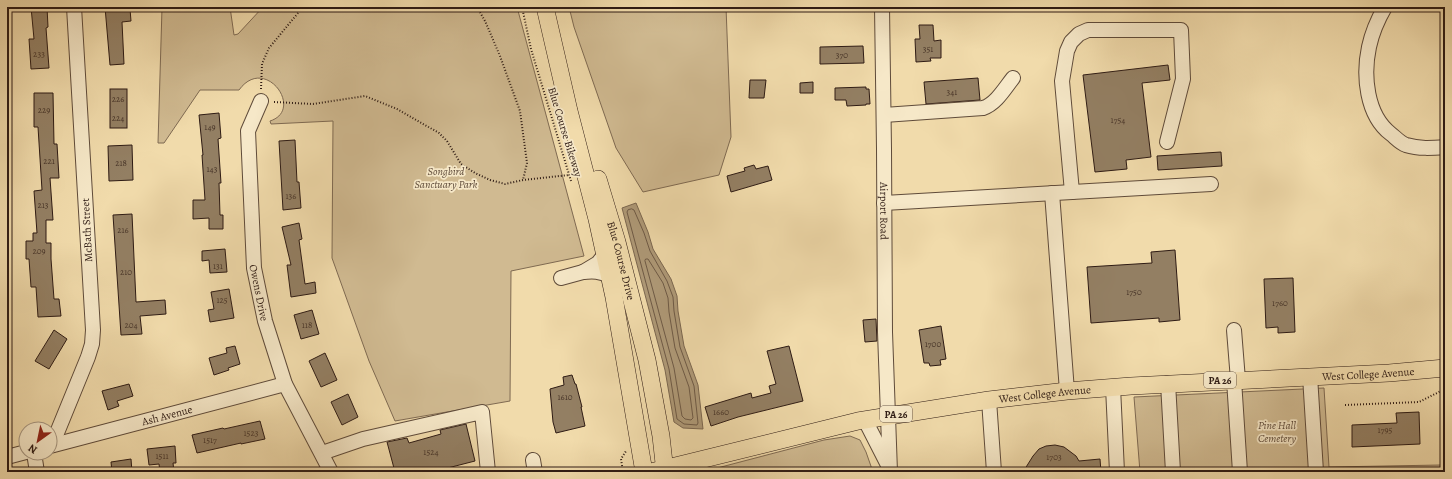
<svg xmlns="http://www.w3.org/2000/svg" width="1452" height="479" viewBox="0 0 1452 479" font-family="Alegreya,serif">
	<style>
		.green { fill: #d0ba91; stroke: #7f6a52 }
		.water { fill: #af9a78; stroke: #7b6750 }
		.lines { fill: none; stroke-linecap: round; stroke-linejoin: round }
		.shore { stroke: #6e5a46; stroke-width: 1 }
		.building { fill: #937f63; stroke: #2e1b14 }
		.minor-casing { stroke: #5f4b3a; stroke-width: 16 }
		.major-casing { stroke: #2e1b14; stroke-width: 18 }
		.path { stroke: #2e1b14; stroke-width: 2; stroke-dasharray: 1 2; stroke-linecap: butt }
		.minor { stroke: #f6e8c8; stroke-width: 14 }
		.major { stroke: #f1dbab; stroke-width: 17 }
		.labels { text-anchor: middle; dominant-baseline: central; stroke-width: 3.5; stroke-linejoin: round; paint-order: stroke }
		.number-label { font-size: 9px; fill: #473428 }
		.shield { fill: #f6e8c8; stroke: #6a584a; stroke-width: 1 }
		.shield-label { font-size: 10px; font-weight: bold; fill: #2e1b14 }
		.street-label { font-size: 11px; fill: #2e1b14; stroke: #f6e8c8 }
		.park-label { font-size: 11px; font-style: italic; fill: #5f4b3a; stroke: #f6e8c8 }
	</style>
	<rect width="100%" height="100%" fill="#f1dbab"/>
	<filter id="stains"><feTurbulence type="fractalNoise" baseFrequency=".005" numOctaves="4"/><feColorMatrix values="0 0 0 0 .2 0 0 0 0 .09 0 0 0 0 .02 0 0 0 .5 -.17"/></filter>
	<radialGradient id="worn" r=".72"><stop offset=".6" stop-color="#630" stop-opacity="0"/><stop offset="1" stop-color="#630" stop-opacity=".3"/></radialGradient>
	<g class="green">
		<path d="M171,7H230L234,35L238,34L263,7H517L584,256L511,271L510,401L395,421L369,361L332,258L333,121L271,124L270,121C305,110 265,54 239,90H200L164,143H158L162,8Z"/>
		<path d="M569,7H726L731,137L719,175L643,192L616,148L574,27Z"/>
		<path d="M1324,388L1329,467L1441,465V472H1140L1134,397Z"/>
		<path d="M850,436L860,440L866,452L873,472H702L824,440Z"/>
	</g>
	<path class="water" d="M636,203L648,232L653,249L671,279L677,296L678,311L684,346L698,385L703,429L683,428L674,422L665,370L622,208Z"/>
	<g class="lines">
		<g class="shore">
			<path d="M632,209L634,210L644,233L650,251L667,281L673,297L674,311L680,347L694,386L698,423L697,425L684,424L677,419L669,369L627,212L628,210Z"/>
			<path d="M646,259H648L663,283L668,298L669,312L675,348L689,387L693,418L691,420L685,419L682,416L674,368L645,261Z"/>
		</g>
	</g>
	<g class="building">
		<path d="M31,7H47L48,27L46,28L49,68L31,69L29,39H34Z"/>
		<path d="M105,7H124V10L130,9L131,21L122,22L124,64L110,65Z"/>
		<path d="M919,25H933L934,41L941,40V58H930L931,61L916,62L915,39H920Z"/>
		<path d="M863,46L864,63L820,64V47Z"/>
		<path d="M1168,65L1170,80L1142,83L1151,157L1126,160L1127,169L1095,172L1083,75Z"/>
		<path d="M978,78L980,100L926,104L924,82Z"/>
		<path d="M750,80H766L764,98H749Z"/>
		<path d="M813,82V93H800V83Z"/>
		<path d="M866,87V89H869L870,104H866V105L847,106L846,100H835V88Z"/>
		<rect x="110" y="89" width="17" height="39"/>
		<path d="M34,93H53L54,144H57L59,178H50L53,220H46V243H51V259L54,299H59L61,316L38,317L36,287H31L29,259H26V241H33V233H37L34,191L42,190L38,127H34Z"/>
		<path d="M219,113L221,138L218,139L221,183H219L220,215H223V229H209V218L193,219V200H205L202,155H203L199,115Z"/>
		<path d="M295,140L297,182H299L301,208L283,210L279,141Z"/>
		<path d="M132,145L133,180L109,181L108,146Z"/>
		<path d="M1221,152L1222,166L1158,170L1157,156Z"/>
		<path d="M754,165L756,169L768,166L772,180L731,192L727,176L745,171L744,168Z"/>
		<path d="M132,214L136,302L165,300L166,314L140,316L142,334L121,335L113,215Z"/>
		<path d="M299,223L302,239L299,240L305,284L315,282L316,293L291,297L287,265H291L282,227Z"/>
		<path d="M225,249L227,272L210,273L209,260L202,261V251Z"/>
		<path d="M1175,250L1180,320L1159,322V318L1091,323L1087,267L1152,263L1151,252Z"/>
		<path d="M1293,278L1295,332L1278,333V327L1266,328L1264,279Z"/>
		<path d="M229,289L234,318L210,322L208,310L214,309L211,292Z"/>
		<path d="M312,310L319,334L301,339L294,315Z"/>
		<path d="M876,319L877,341L865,342L863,320Z"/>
		<path d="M941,326L946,359L940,360L941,365L930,366L929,363H924L919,330Z"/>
		<path d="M54,330L67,339L49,369L35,361Z"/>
		<path d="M235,346L240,364L228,368L229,370L214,375L209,358L227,353L226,348Z"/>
		<path d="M789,346L803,401L738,417L711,426L705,407L751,393L752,398L771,393L769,386L776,384L767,351Z"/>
		<path d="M325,353L337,380L321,387L309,361Z"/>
		<path d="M572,375L575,384H576L582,407H581L585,426L556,433L553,422L550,389L564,385L563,377Z"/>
		<path d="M129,384L133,396L117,401L119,406L108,410L102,391Z"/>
		<path d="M348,394L358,417L342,425L331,402Z"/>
		<path d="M1419,412L1420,444L1352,447V425L1397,423L1396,413Z"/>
		<path d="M260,421L265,439L241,444V443L197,453L192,435L223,428L224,429Z"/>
		<path d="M466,424L475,461L432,472H395L387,442L407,438L409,443L441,434L440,430Z"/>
		<path d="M1055,445L1064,447L1076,456L1079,461L1100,459L1101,472H1023L1033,456L1039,449L1046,446Z"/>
		<path d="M175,446L176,463H173L174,472H160L159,464L149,465L147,449Z"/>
		<path d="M131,459L132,472H112L111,462Z"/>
	</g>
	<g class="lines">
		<g class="minor-casing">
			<g id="minor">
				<path id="s1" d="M882,7L884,149L885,332L890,472"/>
				<path d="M1385,7C1378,19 1372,33 1369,47C1363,75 1366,115 1391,134C1395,137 1400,143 1406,145C1419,149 1432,148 1445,147"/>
				<path id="s2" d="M261,101L248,131L254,268L265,321L285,384L331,472"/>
				<path d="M884,115L983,108C996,104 1005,88 1013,78"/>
				<path d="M1072,192L1062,81L1067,51L1071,42L1079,34L1088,30H1181L1183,79L1167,142"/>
				<path d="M1052,193L1067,391"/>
				<path d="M884,203L1211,184"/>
				<path d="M605,254L598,263L583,272C593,271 600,271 610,276"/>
				<path d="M561,278L583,272"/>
				<path d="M1234,330L1238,380"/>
				<path d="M1310,376L1316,472"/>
				<path d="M1234,380L1240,472"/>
				<path d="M1168,383L1173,472"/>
				<path d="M1113,387L1117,472"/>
				<path d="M989,400L994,472"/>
				<path d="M865,420L888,465"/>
				<path d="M52,445L88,357L92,344L93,330L74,7"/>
				<path id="s3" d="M50,446L285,384"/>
				<path d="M34,453L37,472"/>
				<path d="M322,453L363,439L482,412L488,472"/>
				<path d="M7,457L26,452"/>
				<path d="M533,460L535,472"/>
			</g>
		</g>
		<g class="major-casing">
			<g id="major">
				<path d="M545,7L569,111L597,219L614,297L644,472"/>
				<path id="s4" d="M598,179L617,242L647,360L661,436L665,472"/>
				<path id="s5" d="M651,472L858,421L989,400L1067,391L1131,386L1389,373L1445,368"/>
			</g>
		</g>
		<g class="path">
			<path d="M477,7L485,21L500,56L520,111L527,163L523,180"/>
			<path d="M522,7L531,49L571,181"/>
			<path d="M261,89L262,64L269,48L303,7"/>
			<path d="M274,102L313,104L365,96L397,109L439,133L447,141L461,164L475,173L490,180L505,184L523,180L569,175"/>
			<path d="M1345,405L1419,402L1445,389"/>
			<path d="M623,472L621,459L626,451"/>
		</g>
		<use href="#minor" class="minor"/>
		<use href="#major" class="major"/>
	</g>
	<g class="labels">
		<g class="number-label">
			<text x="928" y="49">351</text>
			<text x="39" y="54">233</text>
			<text x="842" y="55">370</text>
			<text x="952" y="92">341</text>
			<text x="118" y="99">226</text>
			<text x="44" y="110">229</text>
			<text x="118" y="118">224</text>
			<text x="1118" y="120">1754</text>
			<text x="210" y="127">149</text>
			<text x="49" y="161">221</text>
			<text x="121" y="163">218</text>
			<text x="212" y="169">143</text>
			<text x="291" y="196">136</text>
			<text x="43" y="205">213</text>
			<text x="123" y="230">216</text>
			<text x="39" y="251">209</text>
			<text x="218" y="266">131</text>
			<text x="126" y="272">210</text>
			<text x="1134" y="292">1750</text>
			<text x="222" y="300">125</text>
			<text x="1280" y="303">1760</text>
			<text x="131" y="325">204</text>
			<text x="307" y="325">118</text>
			<text x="933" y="344">1700</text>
			<text x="565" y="397">1610</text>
			<text x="721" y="412">1660</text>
			<text x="1385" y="430">1795</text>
			<text x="251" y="433">1523</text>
			<text x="210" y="440">1517</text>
			<text x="431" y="452">1524</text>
			<text x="162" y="456">1511</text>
			<text x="1054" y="457">1703</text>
		</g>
		<g class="shield">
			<rect x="1204" y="372" width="32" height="16" rx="3"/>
			<rect x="880" y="406" width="32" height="16" rx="3"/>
		</g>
		<g class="shield-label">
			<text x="1220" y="380">PA 26</text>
			<text x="896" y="414">PA 26</text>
		</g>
		<g class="street-label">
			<text transform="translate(565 132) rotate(73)">Blue Course Bikeway</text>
			<text stroke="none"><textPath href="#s1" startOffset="204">Airport Road</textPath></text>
			<text transform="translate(87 230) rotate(-93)">McBath Street</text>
			<text stroke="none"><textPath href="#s4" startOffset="85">Blue Course Drive</textPath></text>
			<text stroke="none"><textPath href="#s2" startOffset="195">Owens Drive</textPath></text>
			<text stroke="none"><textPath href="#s5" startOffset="726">West College Avenue</textPath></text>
			<text stroke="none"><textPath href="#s5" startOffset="402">West College Avenue</textPath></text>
			<text stroke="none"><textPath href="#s3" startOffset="121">Ash Avenue</textPath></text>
		</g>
		<g class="park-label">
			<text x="446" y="171">Songbird<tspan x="446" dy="13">Sanctuary Park</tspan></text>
			<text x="1277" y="425">Pine Hall<tspan x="1277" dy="13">Cemetery</tspan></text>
		</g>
	</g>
	<rect width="1452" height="479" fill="none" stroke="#f1dbab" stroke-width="24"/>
	<rect x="8" y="8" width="1436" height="463" fill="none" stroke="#2e1b14" stroke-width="2"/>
	<rect x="12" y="12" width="1428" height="455" fill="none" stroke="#2e1b14"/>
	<g transform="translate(38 441) rotate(213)"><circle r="19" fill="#f6e8c8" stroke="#a69680"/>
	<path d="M0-3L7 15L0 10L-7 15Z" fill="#8f2418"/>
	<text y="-6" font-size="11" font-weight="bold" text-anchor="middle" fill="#2e1b14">N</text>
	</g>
	<rect width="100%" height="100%" filter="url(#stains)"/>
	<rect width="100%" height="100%" fill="url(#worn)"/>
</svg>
